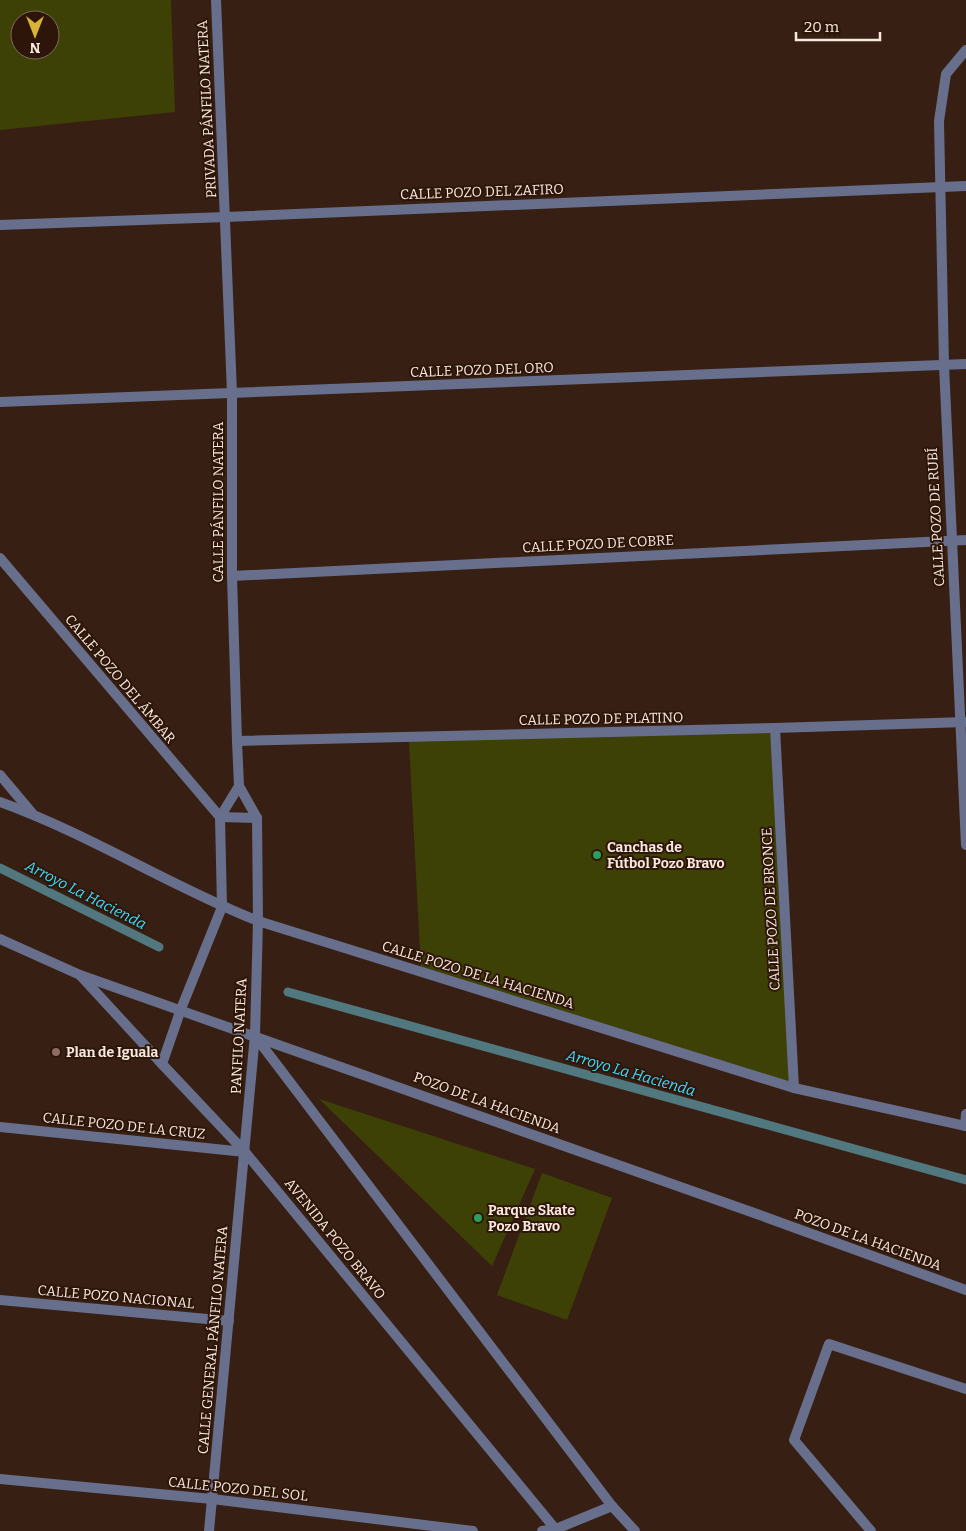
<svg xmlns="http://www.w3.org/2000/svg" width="966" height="1531" viewBox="0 0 966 1531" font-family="Bitter,serif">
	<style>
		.green { fill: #3e4106; fill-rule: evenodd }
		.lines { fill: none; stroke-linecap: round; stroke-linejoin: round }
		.stream { stroke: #50787e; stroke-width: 9 }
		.street { stroke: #686f8c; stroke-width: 10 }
		.leisure-dot { fill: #2e9e5b; stroke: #2d1609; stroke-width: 2 }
		.education-dot { fill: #8d6e63; stroke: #2d1609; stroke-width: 2 }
		.labels { text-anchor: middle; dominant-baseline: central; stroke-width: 4; stroke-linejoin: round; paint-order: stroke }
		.street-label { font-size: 14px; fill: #f8e8df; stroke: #2d1609 }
		.poi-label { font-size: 14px; font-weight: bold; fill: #f8e8df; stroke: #2d1609; text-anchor: start }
		.water-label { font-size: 15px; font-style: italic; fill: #3cdcfd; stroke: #2d1609 }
	</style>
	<rect width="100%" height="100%" fill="#372013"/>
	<g class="green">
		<path d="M0,0H171L175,112L0,130ZM20,20H50V50H20Z"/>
		<path d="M773,730L792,1085L421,969L409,741Z"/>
		<path d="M319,1099L535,1169L492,1266Z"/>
		<path d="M542,1173L612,1198L567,1320L497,1295Z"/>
	</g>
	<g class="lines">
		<g class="stream">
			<path d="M0,868L159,947"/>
			<path d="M288,992L966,1180"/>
		</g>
		<g class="street">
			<path d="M966,50L946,74L939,121L944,365L966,845"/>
			<path d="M0,225L226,217L966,186"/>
			<path d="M0,402L966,364"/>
			<path d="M0,558L220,817"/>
			<path d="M232,576L966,540"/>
			<path d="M775,728L794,1088"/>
			<path d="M237,741L775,728L966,722"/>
			<path d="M0,775L32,813"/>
			<path d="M0,802C89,834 170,886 258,921L794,1088L966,1126"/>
			<path d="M220,817L257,818"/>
			<path d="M0,939L80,975L757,1214L966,1290"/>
			<path d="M80,975L162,1064L245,1152L557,1531"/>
			<path d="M255,1036L612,1506L635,1531"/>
			<path d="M162,1064L181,1009L222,907L220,817L239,786"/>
			<path d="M965,1126L966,1114"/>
			<path d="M0,1127L245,1152"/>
			<path d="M0,1300L229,1321"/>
			<path d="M0,1479L212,1499L473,1531"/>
			<path d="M209,1531L255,1035L258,921L257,818L239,786L237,741L232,576V393L216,0"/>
			<path d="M542,1531L556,1529L612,1506"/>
			<path d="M871,1531L794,1440L829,1344L966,1389"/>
		</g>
	</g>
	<g class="leisure-dot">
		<circle cx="597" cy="855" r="5"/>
		<circle cx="478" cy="1218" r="5"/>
	</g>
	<circle class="education-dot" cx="56" cy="1052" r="5"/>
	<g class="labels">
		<g class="street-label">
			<text transform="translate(207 109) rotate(-93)">PRIVADA PÁNFILO NATERA</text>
			<text transform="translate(482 192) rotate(-2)">CALLE POZO DEL ZAFIRO</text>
			<text transform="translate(482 370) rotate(-2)">CALLE POZO DEL ORO</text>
			<text transform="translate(218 502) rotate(-90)">CALLE PÁNFILO NATERA</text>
			<text transform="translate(936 517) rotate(-93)">CALLE POZO DE RUBÍ</text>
			<text transform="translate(598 544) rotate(-3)">CALLE POZO DE COBRE</text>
			<text transform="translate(120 679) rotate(50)">CALLE POZO DEL ÁMBAR</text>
			<text transform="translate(601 719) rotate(-1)">CALLE POZO DE PLATINO</text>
			<text transform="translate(771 909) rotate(-93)">CALLE POZO DE BRONCE</text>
			<text transform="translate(478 975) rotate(17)">CALLE POZO DE LA HACIENDA</text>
			<text transform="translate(239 1036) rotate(-87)">PANFILO NATERA</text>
			<text transform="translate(487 1103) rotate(20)">POZO DE LA HACIENDA</text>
			<text transform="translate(124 1126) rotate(6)">CALLE POZO DE LA CRUZ</text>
			<text transform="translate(335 1239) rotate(51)">AVENIDA POZO BRAVO</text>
			<text transform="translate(868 1240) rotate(20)">POZO DE LA HACIENDA</text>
			<text transform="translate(116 1297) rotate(5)">CALLE POZO NACIONAL</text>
			<text transform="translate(213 1340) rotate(-85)">CALLE GENERAL PÁNFILO NATERA</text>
			<text transform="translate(238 1489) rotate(6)">CALLE POZO DEL SOL</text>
		</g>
		<g class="poi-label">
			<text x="607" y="847">Canchas de<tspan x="607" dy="16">Fútbol Pozo Bravo</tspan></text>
			<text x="66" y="1052">Plan de Iguala</text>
			<text x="488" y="1210">Parque Skate<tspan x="488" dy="16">Pozo Bravo</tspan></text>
		</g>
		<g class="water-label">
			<text transform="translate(86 895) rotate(27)">Arroyo La Hacienda</text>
			<text transform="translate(631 1073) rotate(16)">Arroyo La Hacienda</text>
		</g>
	</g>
	<g transform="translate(35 35) rotate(180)"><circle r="24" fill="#2d1609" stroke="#7e6a5f"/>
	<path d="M0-4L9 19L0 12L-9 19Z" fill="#d7b434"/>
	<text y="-8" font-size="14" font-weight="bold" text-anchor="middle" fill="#f8e8df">N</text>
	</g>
	<path d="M796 32v8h84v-8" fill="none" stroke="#f8e8df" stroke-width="2.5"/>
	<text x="804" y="32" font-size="15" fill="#f8e8df" stroke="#2d1609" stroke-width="4" paint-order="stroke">20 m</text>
</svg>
